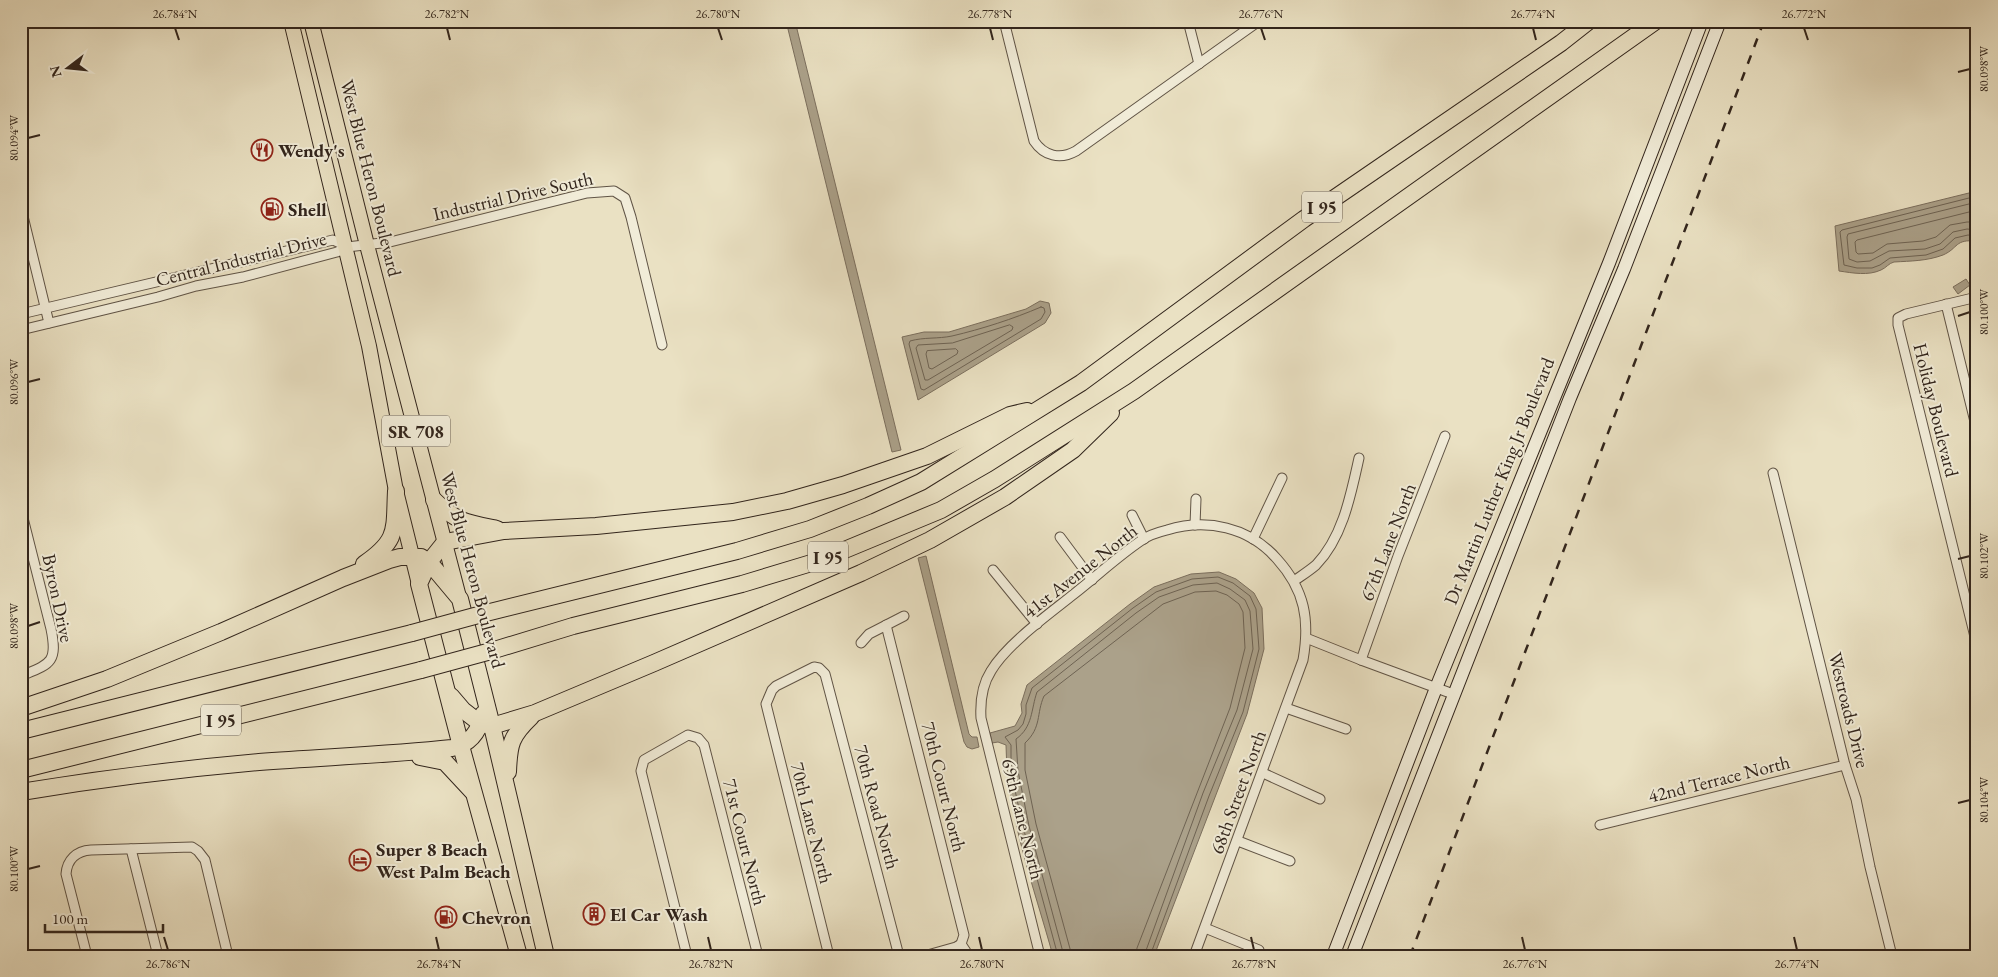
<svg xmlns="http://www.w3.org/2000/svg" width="1998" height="977" viewBox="0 0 1998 977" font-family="'EB Garamond',serif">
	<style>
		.water { fill: #aba18a; stroke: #7b6f5e }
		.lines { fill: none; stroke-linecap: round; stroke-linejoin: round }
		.shore { stroke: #6e6353; stroke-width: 1 }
		.street-casing { stroke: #605446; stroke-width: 11 }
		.secondary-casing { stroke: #32251c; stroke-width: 14 }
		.primary-casing { stroke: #32251c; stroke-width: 16 }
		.highway-casing { stroke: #32251c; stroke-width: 18 }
		.street { stroke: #f1ecd8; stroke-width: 9 }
		.secondary { stroke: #f1ecd8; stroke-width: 12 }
		.primary { stroke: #eae1c3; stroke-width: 14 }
		.highway { stroke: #eae1c3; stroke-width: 16 }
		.rail { stroke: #32251c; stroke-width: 2.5; stroke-dasharray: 9 9; stroke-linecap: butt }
		.highway-bridge-casing { stroke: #32251c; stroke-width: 18; stroke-linecap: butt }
		.highway-bridge { stroke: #eae1c3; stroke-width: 16 }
		.ticks { fill: none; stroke: #32251c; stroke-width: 2 }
		.labels { text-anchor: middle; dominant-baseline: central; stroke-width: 4; stroke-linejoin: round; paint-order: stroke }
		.shield { fill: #f1ecd8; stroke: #6b6154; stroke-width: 1 }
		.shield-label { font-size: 18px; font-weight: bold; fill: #32251c }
		.poi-label { font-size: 19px; font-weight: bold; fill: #32251c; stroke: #f1ecd8; text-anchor: start }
		.street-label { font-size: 19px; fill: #32251c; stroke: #f1ecd8 }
		.neatline { fill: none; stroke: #32251c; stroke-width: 2 }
		.ticks-label { font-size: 12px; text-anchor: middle; fill: #32251c }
	</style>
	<rect width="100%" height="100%" fill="#eae1c3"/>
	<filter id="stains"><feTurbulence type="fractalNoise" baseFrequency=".004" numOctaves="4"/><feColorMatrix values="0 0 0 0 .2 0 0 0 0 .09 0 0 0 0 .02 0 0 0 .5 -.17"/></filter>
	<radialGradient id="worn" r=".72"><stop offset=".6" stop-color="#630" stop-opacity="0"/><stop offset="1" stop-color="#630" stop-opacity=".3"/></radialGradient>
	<g class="water">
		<path d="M786,21H795L901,450L892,452Z"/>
		<path d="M1977,191V241C1954,239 1959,248 1943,255C1927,261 1911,261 1894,262C1889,263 1886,268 1881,270C1868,276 1853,273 1839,271L1835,226Z"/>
		<path d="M1966,279L1970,285L1958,294L1953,287Z"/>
		<path d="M1040,301L1049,303L1051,313L1045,323L918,400L902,337L924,332H949L1026,309Z"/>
		<path d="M926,556L969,734L972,737H977L979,747L972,749L967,747L964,742L918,558Z"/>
		<path d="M1219,572L1236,579L1254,593L1262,608L1264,649L1247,714L1154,956H1053C1034,887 1007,816 1006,745L998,742L992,743L990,733L1015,726L1022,713L1021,704L1027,685L1130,604L1154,587L1191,574Z"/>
	</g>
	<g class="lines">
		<g class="shore">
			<path d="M1977,196L1842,230L1840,232L1844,265L1857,268H1872L1880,265L1890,258L1926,255L1943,249L1955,238L1968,235L1977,236"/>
			<path d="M1977,202L1848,234L1847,237L1849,259L1857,262L1870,261L1889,251L1925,249L1940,244L1953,232L1967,229L1977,230"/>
			<path d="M1977,210L1857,240L1855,242L1856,252L1858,254L1873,253L1887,244L1923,241L1936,237L1950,225L1967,222H1977"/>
			<path d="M1041,307L1044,308L1045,312L1041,319L924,390L921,389L909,344L910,341C924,337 938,339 952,336C982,329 1013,319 1041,307Z"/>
			<path d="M1010,325L1013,327L1012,330L928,380H925L916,348L918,345L952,343Z"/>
			<path d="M956,349L958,351L957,354L932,369L929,368L926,354L927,351Z"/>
			<path d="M1058,956L1023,827L1011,772V745L1005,737L1018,730L1023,724L1026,714V705L1032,688L1133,608L1156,592L1192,579L1218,577L1233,583L1250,596L1256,609L1259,649L1243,712L1209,796L1150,956"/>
			<path d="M1064,956L1029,826L1018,771L1016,739C1033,727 1031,709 1037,692L1136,613L1159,597L1193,585L1217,583L1230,589L1245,600L1250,611L1253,649L1237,710L1203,793L1144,956"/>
			<path d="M1072,956L1036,824L1025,770V743C1042,727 1036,714 1044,696L1163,604L1195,592L1216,591L1227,595L1239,604L1243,612L1245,648L1230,708L1137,948L1136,956"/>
		</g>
		<g class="street-casing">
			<g id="street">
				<path d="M1004,21L1034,141C1044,156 1060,160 1076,151L1259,21"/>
				<path d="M1188,21L1199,64"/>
				<path d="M21,208L49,323"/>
				<path d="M1974,297L1977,308"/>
				<path d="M1977,297L1906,314L1898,318V325L1977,645"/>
				<path d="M1946,304L1977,430"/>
				<path d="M21,314L333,240L346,246"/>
				<path d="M21,330L158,297L196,286L243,277L337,252L347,247L390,242L587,193L614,191L625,198L631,217L662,345"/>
				<path d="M1773,473L1845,765L1856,799L1870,867L1892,956"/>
				<path d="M21,510L51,629C58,663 50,664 21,676"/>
				<path d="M1132,515L1144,539"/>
				<path d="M1195,525L1196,499"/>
				<path d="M1060,537L1092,580"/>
				<path d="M1253,539L1282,478"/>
				<path d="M993,570L1037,624"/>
				<path d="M1294,581C1301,576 1309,571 1316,565C1343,537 1351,494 1359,458"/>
				<path d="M886,625L964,935L961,944L969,956"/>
				<path d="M1306,638L1361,660L1453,694"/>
				<path d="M861,643L869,634L904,616"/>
				<path d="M1361,660L1398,556L1445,436"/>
				<path d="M1286,708L1346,729"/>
				<path d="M1263,773L1320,799"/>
				<path d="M1600,825L1845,765"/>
				<path d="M1238,841L1290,861"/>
				<path d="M131,849L158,956"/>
				<path d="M1205,928L1259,950"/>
				<path d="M87,956L66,874C67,860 76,851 91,850L192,847L198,851L205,860L228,956"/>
				<path d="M687,956L641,771L644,760L688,735L698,738L704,745L758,956"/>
				<path d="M829,956L766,704L772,690L776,686L814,667L819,668L825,674L899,956"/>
				<path d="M924,956L956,947L961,944"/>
				<path d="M1040,956L981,718C980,701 982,685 991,671C1007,644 1049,614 1074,594C1097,576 1118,556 1142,540C1149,535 1159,532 1167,530C1207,518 1249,527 1277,559C1305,590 1310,620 1303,660L1194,956"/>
			</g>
		</g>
		<g class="secondary-casing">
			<g id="secondary">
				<path d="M1333,956L1436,688L1609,263L1702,21"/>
				<path d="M1352,956L1570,398L1624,269L1720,21"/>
			</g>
		</g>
		<g class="primary-casing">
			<g id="primary">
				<path d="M291,21L369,346L396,491L419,584"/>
				<path d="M311,21L367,245L459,597"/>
			</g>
		</g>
		<g class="highway-casing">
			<g id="highway">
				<path d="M434,500C456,522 467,523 497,529"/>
				<path d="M364,564C399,540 394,530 396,491"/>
				<path d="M482,614L737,551L810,529L868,506L921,482L1081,383L1304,219L1561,43L1589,21"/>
				<path d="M491,651L573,626L742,584L818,561L941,510L995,479L1134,391L1656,21"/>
				<path d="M451,696L463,710L481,724L492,726L535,713L654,663L861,573L930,540L1005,497L1073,450L1111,413"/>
				<path d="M21,708L107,679L221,632L343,578L389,560L400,557H421L429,562L460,599L492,726L546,956"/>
				<path d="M21,731L412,633"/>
				<path d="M420,757L445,762L472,791"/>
				<path d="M21,770L421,670"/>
				<path d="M508,772C509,744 511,736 531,717"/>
				<path d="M21,792C100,779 179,769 259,762C323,757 387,755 452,748C470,744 479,732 483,714"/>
				<path d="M519,956L461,746L419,584L429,562L445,542L504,531L596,526L733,512L787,501L843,485L927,456L1010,415L1027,411"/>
			</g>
		</g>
		<use href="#street" class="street"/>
		<use href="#secondary" class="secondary"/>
		<use href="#primary" class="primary"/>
		<use href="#highway" class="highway"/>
		<path class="rail" d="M1410,956L1764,21"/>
		<g class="highway-bridge-casing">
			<g id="highway-bridge">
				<path d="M412,633L482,614"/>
				<path d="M421,670L491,651"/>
			</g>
		</g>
		<use href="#highway-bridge" class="highway-bridge"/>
	</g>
	<path class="ticks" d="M175,28L179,40M447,28L450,40M718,28L722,40M990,28L993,40M1261,28L1265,40M1533,28L1536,40M1804,28L1808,40M1958,72L1970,69M28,138L40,135M1958,316L1970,312M28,382L40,379M1958,559L1970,556M28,626L40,622M1958,803L1970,800M28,869L40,866M164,937L168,950M436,937L439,950M708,937L711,950M979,937L982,950M1251,937L1254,950M1522,937L1525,950M1794,937L1797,950"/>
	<defs>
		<g id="restaurant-ring" transform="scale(1.125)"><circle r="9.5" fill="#f1ecd8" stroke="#8f2418" stroke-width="1.5"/><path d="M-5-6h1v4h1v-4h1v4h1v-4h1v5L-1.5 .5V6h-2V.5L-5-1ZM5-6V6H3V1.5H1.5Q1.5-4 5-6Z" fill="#8f2418"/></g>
		<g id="fuel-ring" transform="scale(1.125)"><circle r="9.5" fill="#f1ecd8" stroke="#8f2418" stroke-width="1.5"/><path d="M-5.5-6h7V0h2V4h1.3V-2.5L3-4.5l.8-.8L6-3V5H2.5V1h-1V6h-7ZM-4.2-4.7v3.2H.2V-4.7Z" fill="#8f2418"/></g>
		<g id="hotel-ring" transform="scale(1.125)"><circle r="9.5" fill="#f1ecd8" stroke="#8f2418" stroke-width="1.5"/><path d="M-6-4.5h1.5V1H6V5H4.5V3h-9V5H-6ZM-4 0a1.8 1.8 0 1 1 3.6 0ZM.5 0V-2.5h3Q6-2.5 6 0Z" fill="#8f2418"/></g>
		<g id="building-ring" transform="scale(1.125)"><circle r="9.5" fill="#f1ecd8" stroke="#8f2418" stroke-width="1.5"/><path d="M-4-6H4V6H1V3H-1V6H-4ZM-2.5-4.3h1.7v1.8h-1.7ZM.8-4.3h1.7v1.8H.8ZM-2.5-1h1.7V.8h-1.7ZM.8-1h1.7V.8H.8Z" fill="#8f2418"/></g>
	</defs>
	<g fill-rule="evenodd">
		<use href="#restaurant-ring" x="262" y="150"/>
		<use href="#fuel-ring" x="272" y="209"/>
		<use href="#hotel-ring" x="360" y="860"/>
		<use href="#building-ring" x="594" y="914"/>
		<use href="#fuel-ring" x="446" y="917"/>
	</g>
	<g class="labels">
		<g class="shield">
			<rect x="1302" y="191.5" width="40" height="31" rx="4"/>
			<rect x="382" y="415.5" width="68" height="31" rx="4"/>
			<rect x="808" y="541.5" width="40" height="31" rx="4"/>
			<rect x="201" y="704.5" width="40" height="31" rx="4"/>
		</g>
		<g class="shield-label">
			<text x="1322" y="207">I 95</text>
			<text x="416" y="431">SR 708</text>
			<text x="828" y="557">I 95</text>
			<text x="221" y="720">I 95</text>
		</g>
		<g class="poi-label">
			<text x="278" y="150">Wendy's</text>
			<text x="288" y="209">Shell</text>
			<text x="376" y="849">Super 8 Beach<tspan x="376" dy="22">West Palm Beach</tspan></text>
			<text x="610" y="914">El Car Wash</text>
			<text x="462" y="917">Chevron</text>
		</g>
		<g class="street-label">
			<text transform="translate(371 178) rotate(76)">West Blue Heron Boulevard</text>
			<text transform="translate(513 196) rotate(-13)">Industrial Drive South</text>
			<text transform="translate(241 259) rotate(-14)">Central Industrial Drive</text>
			<text transform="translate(1936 410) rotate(76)">Holiday Boulevard</text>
			<text transform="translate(1499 481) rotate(-68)">Dr Martin Luther King Jr Boulevard</text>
			<text transform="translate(1388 542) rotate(-69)">67th Lane North</text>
			<text transform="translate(473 570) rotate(75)">West Blue Heron Boulevard</text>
			<text transform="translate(1080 571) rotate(-38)">41st Avenue North</text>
			<text transform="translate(58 598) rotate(78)">Byron Drive</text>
			<text transform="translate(1849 710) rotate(76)">Westroads Drive</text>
			<text transform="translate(1719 779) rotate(-14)">42nd Terrace North</text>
			<text transform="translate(944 787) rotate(76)">70th Court North</text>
			<text transform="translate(1238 792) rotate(-70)">68th Street North</text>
			<text transform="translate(877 807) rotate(75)">70th Road North</text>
			<text transform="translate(1023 819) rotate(76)">69th Lane North</text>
			<text transform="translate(812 823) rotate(76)">70th Lane North</text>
			<text transform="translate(745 842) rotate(76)">71st Court North</text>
		</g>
	</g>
	<rect width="1998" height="977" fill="none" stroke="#eae1c3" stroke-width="55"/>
	<g transform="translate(68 68) rotate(254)" stroke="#f1ecd8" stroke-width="4" paint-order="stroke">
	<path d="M0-4L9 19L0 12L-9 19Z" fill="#32251c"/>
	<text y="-8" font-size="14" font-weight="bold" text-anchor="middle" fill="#32251c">N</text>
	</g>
	<path d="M45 924v8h118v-8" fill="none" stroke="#32251c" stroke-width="2.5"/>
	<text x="52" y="924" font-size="15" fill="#32251c" stroke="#f1ecd8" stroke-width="4" paint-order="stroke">100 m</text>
	<rect x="28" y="28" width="1942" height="922" class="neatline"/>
	<g class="ticks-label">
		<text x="175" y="18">26.784°N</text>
		<text x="447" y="18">26.782°N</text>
		<text x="718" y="18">26.780°N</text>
		<text x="990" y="18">26.778°N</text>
		<text x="1261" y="18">26.776°N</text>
		<text x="1533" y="18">26.774°N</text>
		<text x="1804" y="18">26.772°N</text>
		<text transform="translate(1984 69) rotate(-90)" y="4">80.098°W</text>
		<text transform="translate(14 138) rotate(-90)" y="4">80.094°W</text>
		<text transform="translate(1984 312) rotate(-90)" y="4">80.100°W</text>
		<text transform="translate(14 382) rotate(-90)" y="4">80.096°W</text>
		<text transform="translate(1984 556) rotate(-90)" y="4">80.102°W</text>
		<text transform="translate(14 626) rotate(-90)" y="4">80.098°W</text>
		<text transform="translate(1984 800) rotate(-90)" y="4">80.104°W</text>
		<text transform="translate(14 869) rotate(-90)" y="4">80.100°W</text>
		<text x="168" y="968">26.786°N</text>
		<text x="439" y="968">26.784°N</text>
		<text x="711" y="968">26.782°N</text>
		<text x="982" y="968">26.780°N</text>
		<text x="1254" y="968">26.778°N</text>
		<text x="1525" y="968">26.776°N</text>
		<text x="1797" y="968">26.774°N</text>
	</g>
	<rect width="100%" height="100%" filter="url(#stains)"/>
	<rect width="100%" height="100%" fill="url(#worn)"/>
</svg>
